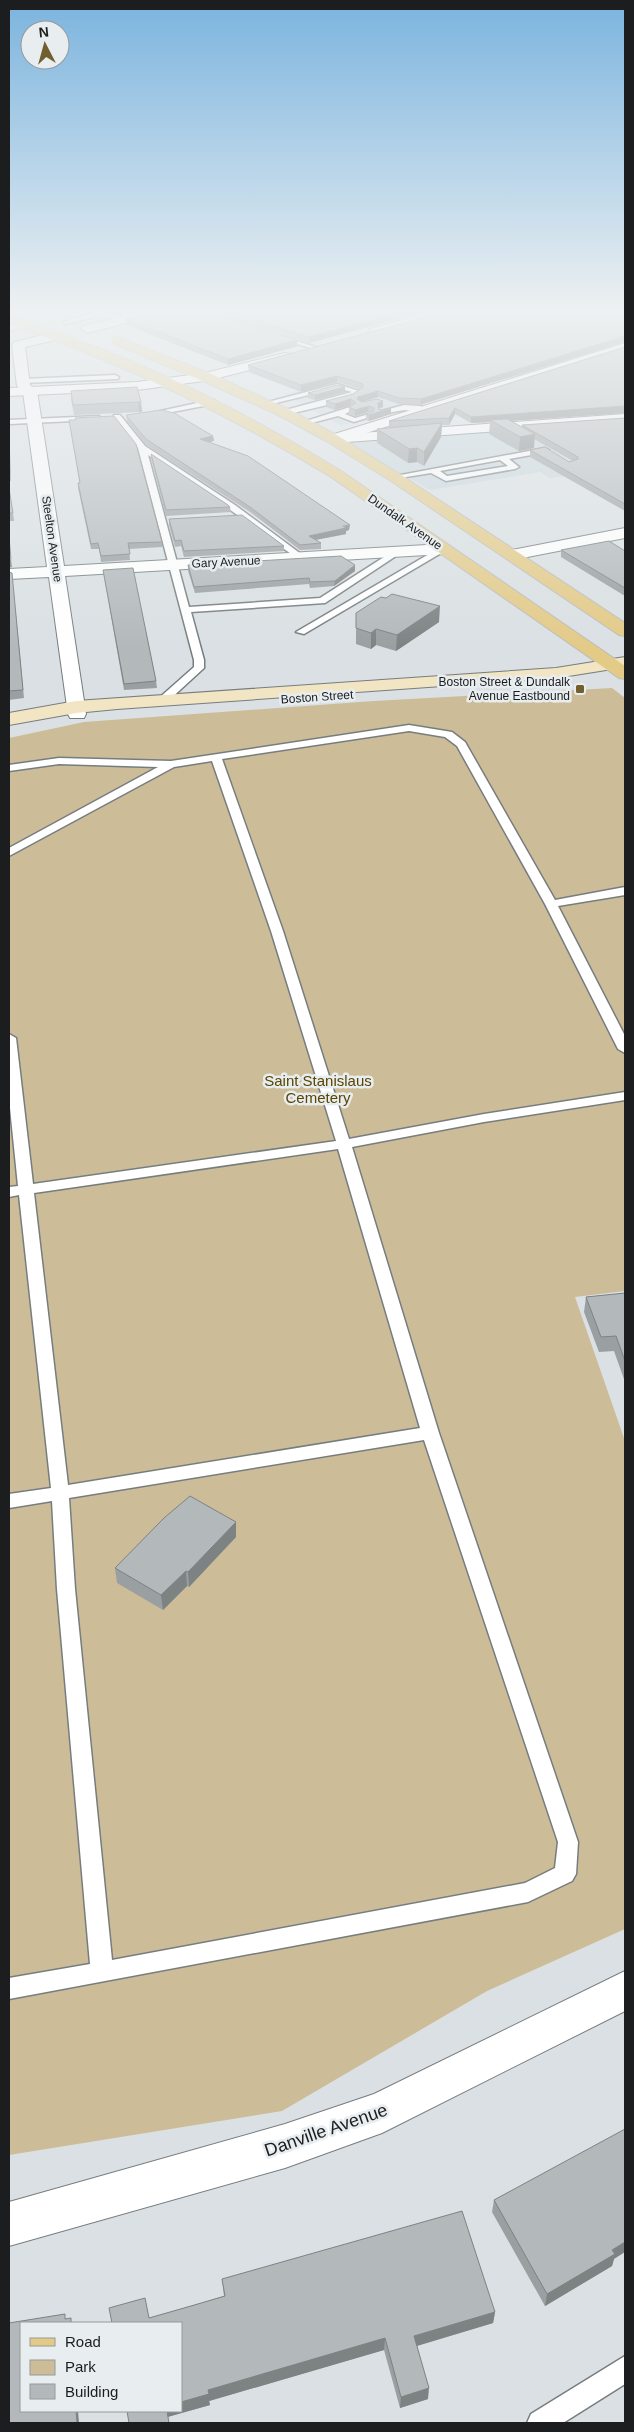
<svg xmlns="http://www.w3.org/2000/svg" width="634" height="2432" viewBox="0 0 634 2432" font-family="Helvetica,sans-serif">
	<style>
		.built { fill: #c7d5dc }
		.green { fill: #ccbd98 }
		.lines { fill: none; stroke-linecap: round; stroke-linejoin: round }
		.service-casing { stroke: #777d7f; stroke-width: 3 }
		.minor-casing { stroke: #777d7f; stroke-width: 2 }
		.tertiary-casing { stroke: #777d7f; stroke-width: 2 }
		.secondary-casing { stroke: #777d7f; stroke-width: 2 }
		.primary-casing { stroke: #bbbbbc; stroke-width: 2 }
		.service { fill: #fff; fill-rule: evenodd }
		.minor { fill: #fff; fill-rule: evenodd }
		.tertiary { fill: #fff; fill-rule: evenodd }
		.secondary { fill: #f1e5c3; fill-rule: evenodd }
		.primary { fill: #e3ca87; fill-rule: evenodd }
		.wall { fill: #9a9fa1 }
		.shaded-wall { fill: #7d8283 }
		.building { fill: #b3b9bb; stroke: #7d8283 }
		.poi-dot { fill: #735f2e; stroke: #e8edf0; stroke-width: 2 }
		.labels { text-anchor: middle; dominant-baseline: central; stroke-width: 5; stroke-linejoin: round; paint-order: stroke }
		.far-street-label { font-size: 12px; fill: #1b1d1e; stroke: #e8edf0 }
		.far-poi-label { font-size: 12px; fill: #1b1d1e; stroke: #e8edf0; text-anchor: end }
		.park-label { font-size: 15px; fill: #5a4400; stroke: #e8edf0 }
		.near-street-label { font-size: 18px; fill: #1b1d1e; stroke: #e8edf0 }
	</style>
	<rect width="100%" height="100%" fill="#dae0e3"/>
	<g class="built">
		<path d="M357,373L433,397L341,426L285,394Z"/>
		<path d="M540,426L617,469L550,478L540,472L430,490L342,440Z"/>
	</g>
	<path class="green" d="M612,688L625,698V1291L575,1297L625,1441V1929L487,1991L282,2111L9,2155V738L84,722L374,701Z"/>
	<g class="lines">
		<g class="service-casing">
			<g id="service">
				<path d="M25,309H32L28,311Z"/>
				<path d="M101,311L125,320L122,322L101,315L66,324L63,322Z"/>
				<path d="M276,336H280L319,348L314,349L276,338Z"/>
				<path d="M115,375L119,377L118,379L23,383L19,381L23,379Z"/>
				<path d="M337,384L362,392L352,399L285,415L281,413L282,411L352,392L337,388L264,406L260,404Z"/>
				<path d="M211,400H214V404L146,417L142,415Z"/>
				<path d="M404,405L420,406L430,410L426,412L404,410L382,414L378,412Z"/>
				<path d="M350,407L354,409L345,414L355,418L369,414L373,416L354,422L338,416L304,425L300,423Z"/>
				<path d="M114,415H120L145,446L235,505L305,557L298,559L229,509L148,455L189,607L320,598L395,550L402,552L325,603L191,612L204,660V668L167,702H159V698L194,667V660L138,448L114,419Z"/>
				<path d="M99,416L100,418L96,420L9,424V420Z"/>
				<path d="M545,448L549,450L548,452L509,459L519,467L515,469L446,481L431,473L394,479L390,477ZM500,460L508,466L447,476L440,471Z"/>
				<path d="M441,547L448,549L304,634L296,632Z"/>
				<path d="M409,725L452,732L465,742L555,900L625,887V895L558,906L625,1036V1053L618,1049L545,904L457,746L445,737L409,731L222,759L283,931L349,1139L484,1114L625,1092V1100L484,1122L352,1147L439,1433L578,1842L576,1874L572,1881L528,1902L9,1999V1978L90,1964L57,1589L52,1501L9,1508V1494L51,1488L19,1195L9,1197V1187L18,1186L9,1098V1034L16,1038L33,1184L336,1141L271,931L212,761L174,767L9,856V848L158,767L59,764L9,771V765L59,758L171,761ZM338,1149L420,1428L68,1485L34,1193ZM424,1440L558,1842L555,1868L525,1883L112,1960L75,1589L69,1498Z"/>
				<path d="M625,2356V2384L563,2423H527L531,2414Z"/>
			</g>
		</g>
		<g class="minor-casing">
			<g id="minor">
				<path d="M152,309H172L170,312L87,333L81,329L83,326Z"/>
				<path d="M441,309H460L458,312L378,335H370L368,332L370,329Z"/>
				<path d="M22,320L26,321L28,324L26,327L9,331V323Z"/>
				<path d="M56,332L62,336L60,339L25,347L30,385L37,391L64,566L444,544L450,546L452,549L450,552L444,554L65,576L86,714L84,718H70L68,714L49,577L9,579V569L47,567L23,392L17,386L12,345L14,342Z"/>
				<path d="M625,343V351L338,442H328L326,439L328,436Z"/>
				<path d="M285,353L290,354L291,357L290,360L206,381L199,377L201,374Z"/>
				<path d="M625,528V538L512,560L506,558L504,555L506,552L512,550Z"/>
				<path d="M625,1971V2011L382,2133L285,2168L9,2246V2202L285,2124L374,2094Z"/>
			</g>
		</g>
		<g class="tertiary-casing">
			<g id="tertiary">
				<path d="M206,373L213,377L211,380L137,390L9,396V388L137,382Z"/>
				<path d="M625,414V422L333,443L326,439L333,435Z"/>
			</g>
		</g>
		<g class="secondary-casing">
			<path id="secondary" d="M625,657V667L556,678L117,709L76,713L9,725V713L76,701L556,668Z"/>
		</g>
		<g class="primary-casing">
			<g id="primary">
				<path d="M9,316C35,323 60,333 85,343C175,376 259,421 341,471L625,666V679L619,678L331,477C228,414 122,363 9,324Z"/>
				<path d="M118,337L211,374L290,410L338,436L401,475L625,623V636L619,635L391,481L328,442L280,416L201,380L114,344L112,341L114,338Z"/>
			</g>
		</g>
		<use href="#service" class="service"/>
		<use href="#minor" class="minor"/>
		<use href="#tertiary" class="tertiary"/>
		<use href="#secondary" class="secondary"/>
		<use href="#primary" class="primary"/>
	</g>
	<g class="wall">
		<path d="M82,309H145L118,315L102,309L91,312Z"/>
		<path d="M199,309H434L309,343Z"/>
		<path d="M456,309L420,405L399,404L378,397L362,402L383,401V407L379,408V410L391,408V414L369,421L366,420V414L370,413L368,412L355,416L349,414V407L352,406L351,405L335,410L326,407V401L353,394L360,389L337,382L301,392L249,372L248,365Z"/>
		<path d="M126,319L298,346L228,365L126,325Z"/>
		<path d="M625,347V413L510,421L522,427V425L625,418V511L530,457V450L569,462L573,461L534,439V448L519,451L489,434L490,422L471,423L455,414L449,425H442L441,437L424,466L417,462L408,463L377,443V429L389,428V421Z"/>
		<path d="M345,387V392L315,400L308,398V393Z"/>
		<path d="M71,391L141,402L142,412L74,415L71,400Z"/>
		<path d="M126,415L213,436L214,441L209,442L349,530L346,531V534L316,540L321,543V549L300,550L250,512L146,445L127,421Z"/>
		<path d="M69,420L162,542V547L129,549L130,560L101,562L99,549H91L78,488V483H80Z"/>
		<path d="M9,422L11,481H9Z"/>
		<path d="M151,454L230,507L231,512L166,516L151,459Z"/>
		<path d="M9,488L13,513L14,521H9Z"/>
		<path d="M169,519L284,546V551L184,557L181,546L175,547L169,525Z"/>
		<path d="M561,550L625,551V596L561,557Z"/>
		<path d="M188,565L355,571L334,586L310,588L309,584L195,593L188,571Z"/>
		<path d="M103,570L156,681L157,688L124,690Z"/>
		<path d="M9,572L12,573L24,698L9,700Z"/>
		<path d="M356,613L439,622L396,651L376,645L371,649L356,644Z"/>
		<path d="M625,1293V1382L614,1351L599,1352L584,1312L586,1297Z"/>
		<path d="M236,1522V1537L189,1587L187,1586L163,1610L117,1583L115,1568Z"/>
		<path d="M494,2200L614,2259L612,2266L545,2306L492,2212Z"/>
		<path d="M222,2279L495,2312L493,2323L417,2346L428,2399L400,2408L384,2350L209,2401L210,2405L168,2417L149,2318L191,2306L224,2296Z"/>
	</g>
	<g class="shaded-wall">
		<path d="M90,309H102L91,312Z"/>
		<path d="M121,309H145L118,315V310Z"/>
		<path d="M413,309H434L309,343V337Z"/>
		<path d="M625,336V342L420,405L421,399Z"/>
		<path d="M297,340L298,346L228,365V359Z"/>
		<path d="M337,376V382L301,392V385Z"/>
		<path d="M345,387V392L315,400V395Z"/>
		<path d="M378,391V397L358,403L357,399L358,397Z"/>
		<path d="M351,399V405L335,410V404Z"/>
		<path d="M383,401V407L378,409V403Z"/>
		<path d="M138,402H141L142,412H139Z"/>
		<path d="M369,406L368,412L355,416V410Z"/>
		<path d="M625,406V413L493,422L490,420V422L471,423V417Z"/>
		<path d="M391,408V414L369,421V415Z"/>
		<path d="M455,408V414L449,425V418Z"/>
		<path d="M442,423L441,437L424,466V452Z"/>
		<path d="M535,434L534,448L519,451L520,437Z"/>
		<path d="M213,436L214,441L200,444V439Z"/>
		<path d="M417,448V462L408,463L409,449Z"/>
		<path d="M350,525L349,530L346,531V534L309,541V536Z"/>
		<path d="M11,559L12,567L9,568V560Z"/>
		<path d="M355,565V571L334,586L335,581Z"/>
		<path d="M440,606L439,622L396,651L397,635Z"/>
		<path d="M376,629V645L371,649V633Z"/>
		<path d="M236,1522V1537L189,1587L188,1572Z"/>
		<path d="M186,1571L187,1586L163,1610L161,1595Z"/>
		<path d="M625,2242V2252L614,2259L612,2266L545,2306L547,2294L612,2250Z"/>
		<path d="M495,2312L493,2323L413,2347L414,2336Z"/>
		<path d="M385,2338L384,2350L209,2401L210,2405L167,2417L166,2411H181V2402L208,2390Z"/>
		<path d="M429,2388L428,2399L400,2408L401,2397Z"/>
		<path d="M76,2411H78L79,2423H77Z"/>
	</g>
	<g class="building">
		<path d="M167,309H195L297,340L228,359L126,319Z"/>
		<path d="M217,309H413L309,337Z"/>
		<path d="M456,309H625V336L421,399L399,398L378,391L358,397L357,399L362,402L377,399L383,401L378,403L379,410L391,408L369,415L366,414L374,411V408L369,406L355,410L349,407L356,403L351,399L335,404L326,401L353,394L363,387V384L337,376L301,385L248,365Z"/>
		<path d="M625,347V406L471,417L455,408L449,418L389,421Z"/>
		<path d="M337,385L345,387L315,395L308,393Z"/>
		<path d="M137,387L141,402H138L73,405L71,391Z"/>
		<path d="M162,410L174,413L213,436L200,439L248,456L350,525L343,526L346,528L309,536L321,543L300,545L250,507L146,439L126,415Z"/>
		<path d="M114,416L136,444L162,542L128,543L130,554L101,556L98,543L91,544L78,483H80L69,420H76L75,418Z"/>
		<path d="M625,418V504L530,450L545,447L569,462L578,459V457L522,425Z"/>
		<path d="M507,419L535,434L520,437L490,420Z"/>
		<path d="M442,423L424,452L417,448L409,449L377,429Z"/>
		<path d="M9,429L10,474H9Z"/>
		<path d="M151,454L228,505L230,507L166,510Z"/>
		<path d="M9,488L13,513H9Z"/>
		<path d="M242,515L284,546L184,551L181,540L175,541L169,519Z"/>
		<path d="M9,537L11,559L9,560Z"/>
		<path d="M609,541L625,551V588L561,550Z"/>
		<path d="M341,556L355,565L335,581L310,582L309,578L194,587L188,565Z"/>
		<path d="M133,568L156,681L124,684L103,570Z"/>
		<path d="M9,572L12,573L23,690L9,691Z"/>
		<path d="M392,594L440,606L397,635L376,629L371,633L356,628V613L381,597L386,598Z"/>
		<path d="M625,1293V1361L616,1336L601,1337L586,1297Z"/>
		<path d="M190,1496L236,1522L188,1572L186,1571L161,1595L115,1568L164,1518Z"/>
		<path d="M625,2129V2242L612,2250L615,2254L547,2294L494,2200Z"/>
		<path d="M462,2211L495,2312L414,2336L429,2388L401,2397L385,2338L208,2390L209,2394L181,2402V2323H112L109,2308L145,2298L149,2318L191,2306L225,2296L222,2279Z"/>
		<path d="M65,2314V2319L71,2318V2323H21V2411H76L77,2423H9V2323Z"/>
		<path d="M127,2411H167L169,2423H129Z"/>
	</g>
	<linearGradient id="sky" x2="0" y2="1"><stop stop-color="#7bb4de"/><stop offset="0.48" stop-color="#eef1f2"/><stop offset="1" stop-color="#eef1f2" stop-opacity="0"/></linearGradient>
	<rect width="634" height="649" fill="url(#sky)"/>
	<rect class="poi-dot" x="575" y="684" width="10" height="10" rx="2.5"/>
	<g class="labels">
		<g class="far-street-label">
			<text transform="translate(405 522) rotate(35)">Dundalk Avenue</text>
			<text transform="translate(52 539) rotate(82)">Steelton Avenue</text>
			<text transform="translate(226 562) rotate(-3)">Gary Avenue</text>
			<text transform="translate(317 697) rotate(-4)">Boston Street</text>
		</g>
		<g class="far-poi-label">
			<text x="570" y="682">Boston Street &amp; Dundalk<tspan x="570" dy="14">Avenue Eastbound</tspan></text>
		</g>
		<g class="park-label">
			<text x="318" y="1080">Saint Stanislaus<tspan x="318" dy="17">Cemetery</tspan></text>
		</g>
		<g class="near-street-label">
			<text transform="translate(326 2130) rotate(-19)">Danville Avenue</text>
		</g>
	</g>
	<rect width="634" height="2432" fill="none" stroke="#1b1d1e" stroke-width="20"/>
	<rect x="20" y="2322" width="162" height="90" fill="#e8edf0" stroke="#969a9c"/>
	<rect x="30" y="2338" width="25" height="8" fill="#e3ca87" stroke="#969a9c"/>
	<text x="65" y="2347" font-size="15" fill="#1b1d1e">Road</text>
	<rect x="30" y="2360" width="25" height="15" fill="#ccbd98" stroke="#969a9c"/>
	<text x="65" y="2372" font-size="15" fill="#1b1d1e">Park</text>
	<rect x="30" y="2384" width="25" height="15" fill="#b3b9bb" stroke="#969a9c"/>
	<text x="65" y="2397" font-size="15" fill="#1b1d1e">Building</text>
	<g transform="translate(45 45) rotate(354)"><circle r="24" fill="#e8edf0" stroke="#969a9c"/>
	<path d="M0-4L9 19L0 12L-9 19Z" fill="#735f2e"/>
	<text y="-8" font-size="14" font-weight="bold" text-anchor="middle" fill="#1b1d1e">N</text>
	</g>
</svg>
